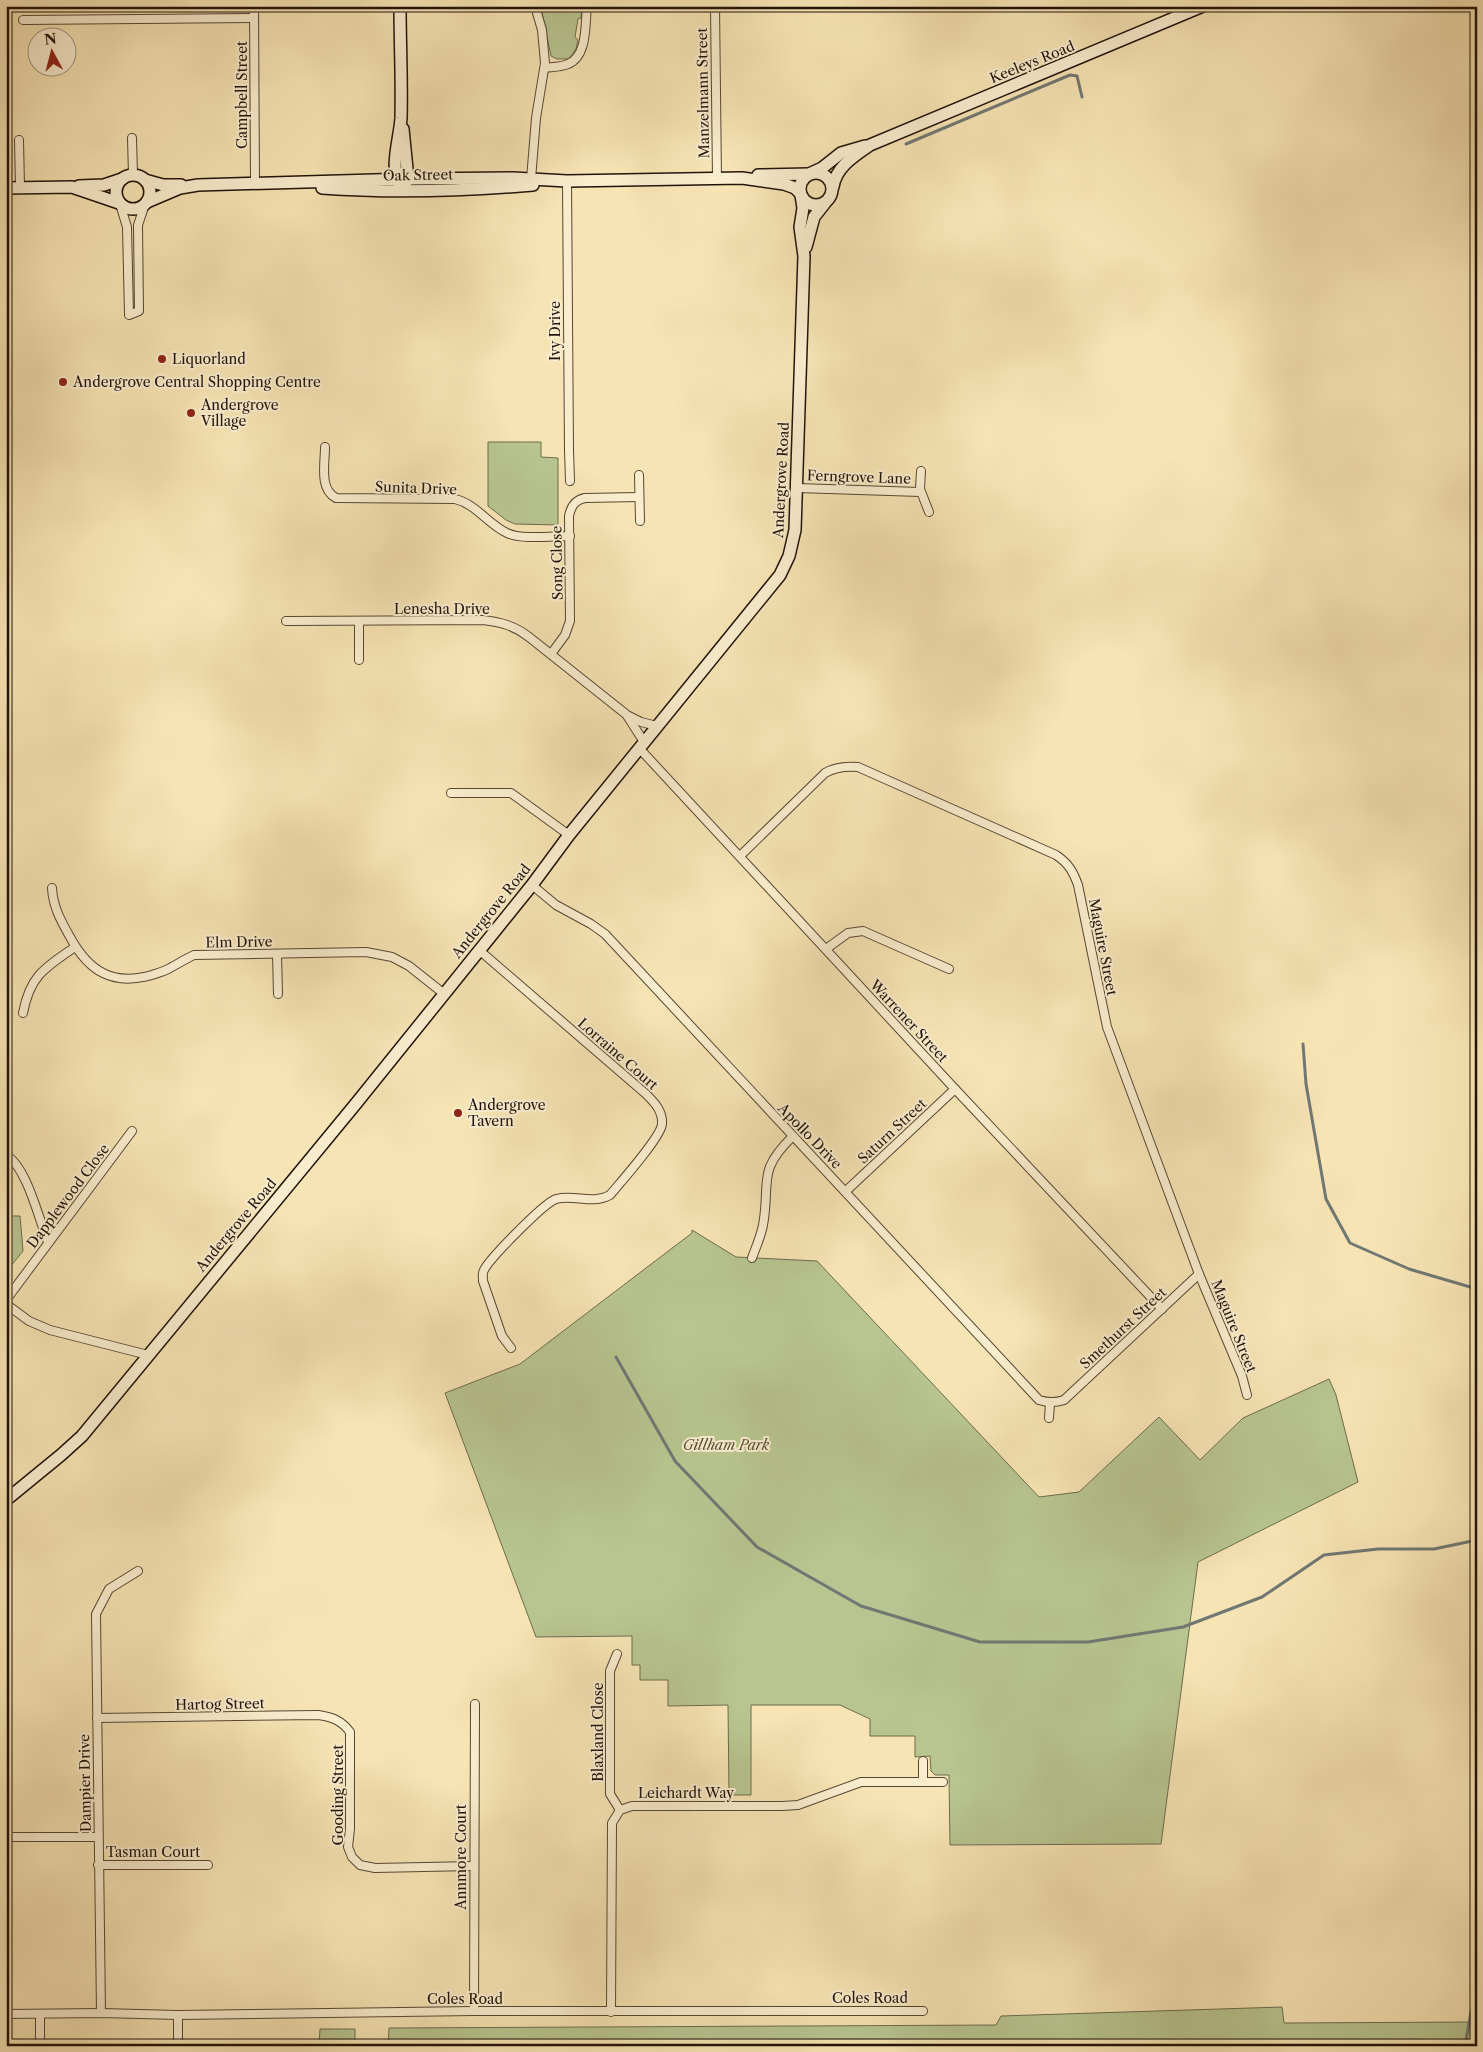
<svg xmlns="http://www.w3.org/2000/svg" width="1483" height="2052" viewBox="0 0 1483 2052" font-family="'Libre Caslon Text',serif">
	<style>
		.green { fill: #b8c590; stroke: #6c6c4d }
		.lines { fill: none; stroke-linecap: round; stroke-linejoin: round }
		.stream { stroke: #707873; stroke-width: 3 }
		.street-casing { stroke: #564734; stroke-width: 10 }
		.secondary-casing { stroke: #21130a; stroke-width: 14 }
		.street { stroke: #faedce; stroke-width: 8 }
		.secondary { stroke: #faedce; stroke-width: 11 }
		.poi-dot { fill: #8f2418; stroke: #faedce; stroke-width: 2 }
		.labels { text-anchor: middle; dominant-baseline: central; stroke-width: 4; stroke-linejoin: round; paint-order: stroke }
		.street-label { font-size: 14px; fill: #21130a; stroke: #faedce }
		.poi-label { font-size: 14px; fill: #21130a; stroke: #faedce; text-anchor: start }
		.park-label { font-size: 14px; font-style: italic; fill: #565139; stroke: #faedce }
	</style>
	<rect width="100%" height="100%" fill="#f7e4b4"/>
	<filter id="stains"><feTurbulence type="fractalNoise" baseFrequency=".004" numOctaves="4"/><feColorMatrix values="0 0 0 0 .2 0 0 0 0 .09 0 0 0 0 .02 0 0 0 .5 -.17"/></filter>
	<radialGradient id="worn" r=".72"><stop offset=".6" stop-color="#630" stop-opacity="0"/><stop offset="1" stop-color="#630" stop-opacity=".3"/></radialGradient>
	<g class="green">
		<path d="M544,6H582L581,18L578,19L575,37L578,40L576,49L569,59H557L551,56L542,13Z"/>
		<path d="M488,442H541V457L558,458V525L515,524L506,520L488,506Z"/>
		<path d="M6,520L11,555L9,707L6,721Z"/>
		<path d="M6,1216H20L23,1251L6,1272Z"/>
		<path d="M692,1230L736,1257L817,1261L1039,1497L1079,1492L1159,1417L1200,1460L1243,1418L1329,1379L1336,1395L1358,1482L1198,1562L1161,1844L950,1845L949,1775H935L931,1771L930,1756L915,1757V1736H870V1719L840,1705H751V1795H729L728,1705L668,1706V1680H640V1665H632V1636L536,1637L445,1393L520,1364L692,1233Z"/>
		<path d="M1282,2007L1284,2023L1477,2022V2046H388L389,2028L996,2025L1001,2016Z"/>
		<path d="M320,2029H355V2046H319Z"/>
	</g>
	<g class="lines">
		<g class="stream">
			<path d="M906,144L1070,75L1077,76L1082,97"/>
			<path d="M1303,1044L1306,1084L1326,1199L1350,1243L1409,1269L1477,1289"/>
			<path d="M616,1357L675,1461L757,1547L861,1606L980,1642H1088L1183,1627L1262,1597L1324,1555L1378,1549H1434L1477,1540"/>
			<path d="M1465,2046L1471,2012L1477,2003"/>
		</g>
		<g class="street-casing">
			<g id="street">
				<path d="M254,6L255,184"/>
				<path d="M715,6L717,179"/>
				<path d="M23,20L254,18"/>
				<path d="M545,68C552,67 561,67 568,64C588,56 585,23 587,6"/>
				<path d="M132,138L133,175"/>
				<path d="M19,140L20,187"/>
				<path d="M531,179L536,118L545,63L542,30L535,6"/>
				<path d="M567,181L569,450L570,481"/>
				<path d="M120,204L127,227L129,315L139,311L138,225L145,204"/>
				<path d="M325,447C325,464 319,489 336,498L455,499C476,504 488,524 507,533C522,540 552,536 570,536"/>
				<path d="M921,471L920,489L929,512"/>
				<path d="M639,475L640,521"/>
				<path d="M797,488L920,492"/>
				<path d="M286,621L483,620C501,622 515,626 529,637L627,715L641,722L657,726"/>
				<path d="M551,654L565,635L570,621L569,516C571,506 575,500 585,498L639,497"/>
				<path d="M359,660V621"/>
				<path d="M628,717L644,742"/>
				<path d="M639,748L955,1089L1162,1309"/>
				<path d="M451,793H511L569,835"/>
				<path d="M740,856L825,773C835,767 845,766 858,767L1056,855C1068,863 1073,871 1078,885L1107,1027L1199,1274L1242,1376L1247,1395"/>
				<path d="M532,885L556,905L591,924L605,934L1039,1400C1048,1403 1055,1403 1064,1400L1199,1274"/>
				<path d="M52,888C53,907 61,921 70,937C89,972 113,986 152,975C158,973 165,971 170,968C178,964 185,959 194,955L366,952L392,957L409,966L443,993"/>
				<path d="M826,949L848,933L863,931L949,969"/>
				<path d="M479,950L646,1094C654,1102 663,1111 662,1124C661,1137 620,1183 610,1195C592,1205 575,1194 556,1199C544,1203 490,1258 484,1270C482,1273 483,1277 483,1281L502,1336L511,1348"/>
				<path d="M277,954L278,994"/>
				<path d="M23,1013C30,975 46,967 75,947"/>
				<path d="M6,1155C27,1167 39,1220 48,1242"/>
				<path d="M846,1191L955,1089"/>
				<path d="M752,1258C756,1247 761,1236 763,1225C771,1181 756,1172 793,1136"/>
				<path d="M6,1300L132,1131"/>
				<path d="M6,1304L29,1321L50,1330L148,1355"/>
				<path d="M1049,1418L1050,1403"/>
				<path d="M617,1654L610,1671V1794L620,1810"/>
				<path d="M97,1718L318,1715C332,1717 341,1720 350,1732V1829L348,1847L352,1857L360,1865L375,1868L474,1866"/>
				<path d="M923,1782V1761"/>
				<path d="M6,1837H98"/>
				<path d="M98,1865H208"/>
				<path d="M474,2011L475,1704"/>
				<path d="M611,2012L612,1823L620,1810L632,1806H782L798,1805L861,1782H943"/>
				<path d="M101,2013L96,1614L109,1589L138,1571"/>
				<path d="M6,2014L101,2013L178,2015L474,2011H923"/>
				<path d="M40,2014V2046"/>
				<path d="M178,2015V2046"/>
			</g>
		</g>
		<g class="secondary-casing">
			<g id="secondary">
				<path d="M403,129L408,179L405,184"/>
				<circle cx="816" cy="189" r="16"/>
				<path d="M811,173L822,168L841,153L865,146"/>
				<circle cx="133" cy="192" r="17"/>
				<path d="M758,175L809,174"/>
				<path d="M145,180L163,185H181"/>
				<path d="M79,186L104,185L122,179"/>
				<path d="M400,186C389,169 400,137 401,118C402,81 400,43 400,6"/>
				<path d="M833,187C836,167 854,156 870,145L1203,6"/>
				<path d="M6,188L72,187L119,203"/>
				<path d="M322,188C392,193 463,191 533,185"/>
				<path d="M147,202L180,188L198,185L408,179L513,178L567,181L742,178L784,184L795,188L800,193"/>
				<path d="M806,247L814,217L825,203"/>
				<path d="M6,1500L61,1455L82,1436L354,1106L532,885L569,835L780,575L789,556L795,530L804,256L800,227L803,208L801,195"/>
			</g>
		</g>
		<use href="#street" class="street"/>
		<use href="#secondary" class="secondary"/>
	</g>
	<g class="poi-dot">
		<circle cx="162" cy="359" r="5"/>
		<circle cx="63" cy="382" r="5"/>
		<circle cx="191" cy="413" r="5"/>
		<circle cx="458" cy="1113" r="5"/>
	</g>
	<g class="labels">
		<g class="street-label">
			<text transform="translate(1032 62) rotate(-22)">Keeleys Road</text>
			<text transform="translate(703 93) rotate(-91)">Manzelmann Street</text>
			<text transform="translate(242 95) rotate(-90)">Campbell Street</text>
			<text transform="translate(418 175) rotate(-1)">Oak Street</text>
			<text transform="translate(555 331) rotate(-90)">Ivy Drive</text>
			<text transform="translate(859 477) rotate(2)">Ferngrove Lane</text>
			<text transform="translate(781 480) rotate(-87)">Andergrove Road</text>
			<text transform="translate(416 488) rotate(2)">Sunita Drive</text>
			<text transform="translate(557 563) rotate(-91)">Song Close</text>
			<text x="442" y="609">Lenesha Drive</text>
			<text transform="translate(491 911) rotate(-51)">Andergrove Road</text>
			<text transform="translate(239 942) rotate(-1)">Elm Drive</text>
			<text transform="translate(1103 947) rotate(79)">Maguire Street</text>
			<text transform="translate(909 1021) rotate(47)">Warrener Street</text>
			<text transform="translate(618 1054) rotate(41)">Lorraine Court</text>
			<text transform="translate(892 1131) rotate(-43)">Saturn Street</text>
			<text transform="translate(810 1136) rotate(46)">Apollo Drive</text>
			<text transform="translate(68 1196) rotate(-53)">Dapplewood Close</text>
			<text transform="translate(236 1225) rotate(-50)">Andergrove Road</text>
			<text transform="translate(1234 1326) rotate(68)">Maguire Street</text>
			<text transform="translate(1123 1328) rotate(-43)">Smethurst Street</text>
			<text transform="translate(220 1704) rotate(-1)">Hartog Street</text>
			<text transform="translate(598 1732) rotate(-90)">Blaxland Close</text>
			<text transform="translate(85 1783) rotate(-91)">Dampier Drive</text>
			<text x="686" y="1793">Leichardt Way</text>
			<text transform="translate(338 1795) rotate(-90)">Gooding Street</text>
			<text x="153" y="1852">Tasman Court</text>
			<text transform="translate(461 1857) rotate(-90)">Annmore Court</text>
			<text x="870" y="1998">Coles Road</text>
			<text x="465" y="1999">Coles Road</text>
		</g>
		<g class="poi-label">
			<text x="172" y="359">Liquorland</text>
			<text x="73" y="382">Andergrove Central Shopping Centre</text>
			<text x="201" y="405">Andergrove<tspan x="201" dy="16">Village</tspan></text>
			<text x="468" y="1105">Andergrove<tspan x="468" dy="16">Tavern</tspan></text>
		</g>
		<g class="park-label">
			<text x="726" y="1445">Gillham Park</text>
		</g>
	</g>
	<rect width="1483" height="2052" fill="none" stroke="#f7e4b4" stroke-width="25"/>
	<rect x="8" y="8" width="1468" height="2037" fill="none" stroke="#21130a" stroke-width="2.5"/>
	<rect x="12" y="12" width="1458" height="2027" fill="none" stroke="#21130a"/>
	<g transform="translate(52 52) rotate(353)"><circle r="24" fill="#faedce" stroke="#a39680"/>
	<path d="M0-4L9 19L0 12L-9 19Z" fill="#8f2418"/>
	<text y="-8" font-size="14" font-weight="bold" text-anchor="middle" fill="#21130a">N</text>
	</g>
	<rect width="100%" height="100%" filter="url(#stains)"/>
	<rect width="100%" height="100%" fill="url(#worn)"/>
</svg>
